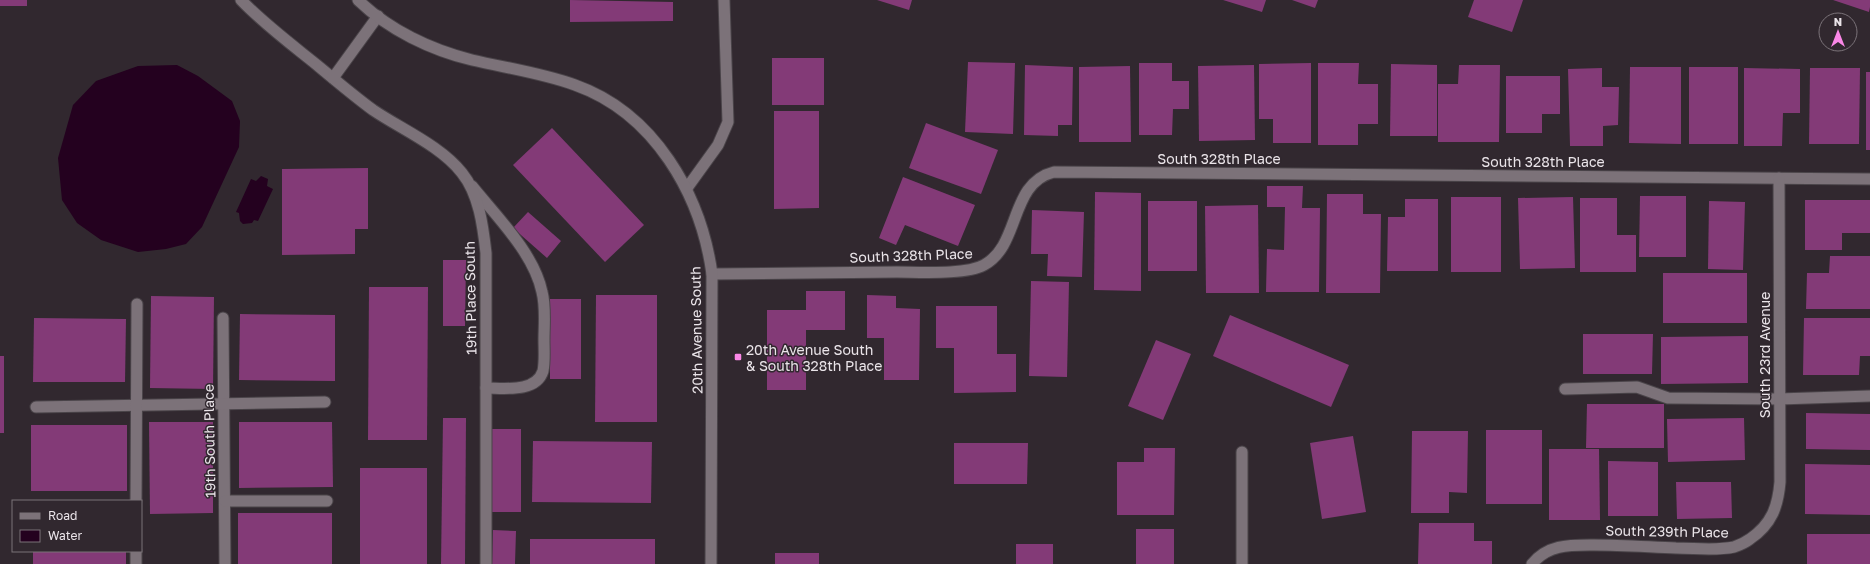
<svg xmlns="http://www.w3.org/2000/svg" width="1870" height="564" viewBox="0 0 1870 564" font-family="'Golos Text',sans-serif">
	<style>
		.water { fill: #24011f }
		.building { fill: #833a77 }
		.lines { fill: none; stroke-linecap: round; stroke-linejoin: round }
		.service-casing { stroke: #4a4449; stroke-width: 13 }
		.minor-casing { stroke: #4a4449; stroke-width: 13 }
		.tertiary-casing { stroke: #4a4449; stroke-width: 13 }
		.service { stroke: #7c7279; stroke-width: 11 }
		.minor { stroke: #7c7279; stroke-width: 11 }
		.tertiary { stroke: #7c7279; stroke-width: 11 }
		.poi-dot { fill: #fa87e6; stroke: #31282f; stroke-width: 1.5 }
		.labels { text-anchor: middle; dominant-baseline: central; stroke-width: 3; stroke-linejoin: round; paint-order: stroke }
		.street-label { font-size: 14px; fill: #eae4e9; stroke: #31282f }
		.poi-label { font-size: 14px; fill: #eae4e9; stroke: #31282f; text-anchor: start }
	</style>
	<rect width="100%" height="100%" fill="#31282f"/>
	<g class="water">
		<path d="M177,65L198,76L232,101L240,121L239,147L202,227L186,244L166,249L138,252L101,240L77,223L62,200L58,158L73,105L96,81L138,66Z"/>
		<path d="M261,176L268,179L267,186L273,189L258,221L254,220L252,223L243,224L240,221L239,213L236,212L251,179L256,181Z"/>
	</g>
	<g class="building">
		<rect x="0" y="0" width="27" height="6"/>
		<path d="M570,0L673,2V21L570,22Z"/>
		<path d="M877,0H912L909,10Z"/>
		<path d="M1223,0H1266L1262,12Z"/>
		<path d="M1292,0H1318L1315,8Z"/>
		<path d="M1474,0H1523L1512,32L1468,17Z"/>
		<path d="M1833,0H1870V7L1869,12Z"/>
		<rect x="772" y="58" width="52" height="47"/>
		<path d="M968,62L1015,63L1013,134L965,132Z"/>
		<path d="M1139,63H1172V81H1189V109H1173L1172,135H1139Z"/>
		<path d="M1311,63V143H1273V119H1259V64Z"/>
		<path d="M1318,63H1359L1358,84H1378V124H1358V145H1318Z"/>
		<path d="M1391,64L1437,65V136H1390Z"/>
		<path d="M1025,65L1073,67L1072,125H1058V136L1024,135Z"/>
		<path d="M1254,65L1255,140L1199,141L1198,66Z"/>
		<path d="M1459,65H1500L1499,142H1438V84H1458Z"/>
		<path d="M1130,66L1131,142H1079V67Z"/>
		<path d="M1630,67H1681V144L1629,143Z"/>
		<rect x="1689" y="67" width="49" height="77"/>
		<path d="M1602,68V87H1619L1618,125L1603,126V146H1570L1568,69Z"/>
		<path d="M1744,68L1800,69V113H1783L1782,146H1744Z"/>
		<path d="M1810,68H1860L1859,144H1809Z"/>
		<rect x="1866" y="72" width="4" height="78"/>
		<path d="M1506,76H1560V114H1542V133H1506Z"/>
		<path d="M774,111H819V208L774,209Z"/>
		<path d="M926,123L998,150L981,194L909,168Z"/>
		<path d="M552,128L644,225L605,262L513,165Z"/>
		<path d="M368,168V229H355V254L282,255V169Z"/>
		<path d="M903,177L975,205L958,246L905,225L896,245L879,238Z"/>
		<path d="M1267,186H1303L1302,208H1320L1319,292H1266L1267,249L1284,250L1285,207H1267Z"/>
		<path d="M1095,192L1141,193V291L1094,290Z"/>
		<path d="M1327,194H1363V214H1381L1380,293H1326Z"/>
		<path d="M1640,196H1686V257H1639Z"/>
		<rect x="1451" y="197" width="50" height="75"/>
		<path d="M1573,197L1575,268L1520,269L1518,198Z"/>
		<path d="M1580,198H1617V235H1636V272H1580Z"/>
		<path d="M1405,199H1438V271H1387L1388,217H1405Z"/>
		<path d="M1805,200H1870V233H1842V250H1805Z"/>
		<rect x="1148" y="201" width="49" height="70"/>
		<path d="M1709,201L1745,202L1743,270L1708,269Z"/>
		<path d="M1258,205L1259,293H1206L1205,206Z"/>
		<path d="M1032,210L1084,212L1082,277L1047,276L1048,254H1031Z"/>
		<path d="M528,212L561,241L547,258L513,228Z"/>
		<path d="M1830,256H1870V309H1806L1807,273H1829Z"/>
		<path d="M443,260H466L465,326H443Z"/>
		<rect x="1663" y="273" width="84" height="50"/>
		<path d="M1031,281L1069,282L1067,377L1029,376Z"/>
		<path d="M369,287H428L427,440H368Z"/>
		<path d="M806,291H845V330H806V390H767V310H806Z"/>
		<path d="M596,295H657V422H595Z"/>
		<path d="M867,295L896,296V308L920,309L919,380H884V338H867Z"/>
		<path d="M151,296L214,297L213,389L150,388Z"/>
		<rect x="550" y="299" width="31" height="80"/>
		<path d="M936,306H997V354H1016V392L954,393V348H936Z"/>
		<path d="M240,314L335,315V381L239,380Z"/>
		<path d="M1230,315L1349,365L1331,407L1213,356Z"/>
		<path d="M34,318L126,319L125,382H33Z"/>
		<path d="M1804,318H1870V356H1860L1859,375H1803Z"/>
		<path d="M1583,334H1653L1652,374H1583Z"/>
		<path d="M1748,336V383L1661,384V337Z"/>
		<path d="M1156,340L1191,354L1163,420L1128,406Z"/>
		<rect x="0" y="356" width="4" height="77"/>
		<path d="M1587,404H1664V448H1586Z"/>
		<path d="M1806,413L1870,414V450L1806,449Z"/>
		<path d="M443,418H466L465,564H441Z"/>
		<path d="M1744,418L1745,460L1668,462L1667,419Z"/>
		<path d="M149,422H213V513L150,514Z"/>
		<path d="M239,422H332L333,487L239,488Z"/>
		<rect x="31" y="425" width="96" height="66"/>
		<rect x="491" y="429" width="30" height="83"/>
		<rect x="1486" y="430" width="56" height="74"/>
		<path d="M1412,431H1468L1467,493L1449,492V513H1411Z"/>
		<path d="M1353,436L1366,512L1322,519L1310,443Z"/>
		<path d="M533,441L652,442L651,503L532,502Z"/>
		<path d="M954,443H1028L1027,484H954Z"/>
		<path d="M1144,448H1175L1174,515H1117V462H1144Z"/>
		<path d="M1549,449H1599L1600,520H1549Z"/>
		<path d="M1608,461L1658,462V516H1608Z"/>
		<path d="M1805,464L1870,465V515L1805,514Z"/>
		<rect x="360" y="468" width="67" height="96"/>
		<path d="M1676,482H1731L1732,518L1677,519Z"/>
		<rect x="238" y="513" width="94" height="51"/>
		<path d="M1419,523H1474V541H1492V564H1418Z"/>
		<rect x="1136" y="529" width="38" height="35"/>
		<path d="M493,530L516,531L515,564H492Z"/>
		<rect x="1807" y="534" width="63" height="30"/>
		<rect x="530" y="539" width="125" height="25"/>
		<rect x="1016" y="544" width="37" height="20"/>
		<rect x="33" y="551" width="93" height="13"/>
		<rect x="775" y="553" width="44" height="11"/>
	</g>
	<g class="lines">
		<g class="service-casing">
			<g id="service">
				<path d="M472,186C496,216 534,253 542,292C546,307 544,324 544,340C544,350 545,361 543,371C536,393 504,388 486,388"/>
				<path d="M687,188L718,145L728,122L724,0"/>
				<path d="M223,318L225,564"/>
				<path d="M36,407L325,402"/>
				<path d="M136,501L137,304"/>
				<path d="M225,501H327"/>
				<path d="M136,564V551"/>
			</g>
		</g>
		<g class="minor-casing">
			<g id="minor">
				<path d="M241,0C264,24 291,44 317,65C335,80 354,96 373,110C401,129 441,146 462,173C479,194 483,226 486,253V564"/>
				<path d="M333,78L378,16"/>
				<path d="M712,274C774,273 836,273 897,272C919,272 966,275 984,265C1021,245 1009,183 1054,172L1870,179"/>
				<path d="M1565,389L1637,387L1668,398L1779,399L1870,396"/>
				<path d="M1242,452V564"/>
				<path d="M1532,564C1548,544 1570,545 1594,545C1621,545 1649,547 1676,548C1695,548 1715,551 1734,547C1740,545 1746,542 1750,539C1772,524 1778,506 1780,482L1779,178"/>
			</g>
		</g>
		<g class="tertiary-casing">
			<path id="tertiary" d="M358,0C389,30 431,50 472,60C506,68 542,73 575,85C654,113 701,194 712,274L711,564"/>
		</g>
		<use href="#service" class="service"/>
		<use href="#minor" class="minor"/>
		<use href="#tertiary" class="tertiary"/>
	</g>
	<rect class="poi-dot" x="734" y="353" width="8" height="8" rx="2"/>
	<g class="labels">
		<g class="street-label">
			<text x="1219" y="158">South 328th Place</text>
			<text x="1543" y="161">South 328th Place</text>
			<text transform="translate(911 255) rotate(-2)">South 328th Place</text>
			<text transform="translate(470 298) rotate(-91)">19th Place South</text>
			<text transform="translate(696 330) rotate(-91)">20th Avenue South</text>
			<text transform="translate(1764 355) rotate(-90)">South 23rd Avenue</text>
			<text transform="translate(209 441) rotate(-91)">19th South Place</text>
			<text transform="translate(1667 531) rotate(1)">South 239th Place</text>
		</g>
		<g class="poi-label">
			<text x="746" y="349">20th Avenue South<tspan x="746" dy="16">&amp; South 328th Place</tspan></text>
		</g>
	</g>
	<rect x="12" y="500" width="130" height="52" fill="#31282f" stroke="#7b7379"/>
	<rect x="20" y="513" width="20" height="6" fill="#7c7279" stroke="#7b7379"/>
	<text x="48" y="520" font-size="12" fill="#eae4e9">Road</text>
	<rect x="20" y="530" width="20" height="12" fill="#24011f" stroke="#7b7379"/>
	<text x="48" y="540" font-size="12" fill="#eae4e9">Water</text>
	<g transform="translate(1838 32)"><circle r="19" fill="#31282f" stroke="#7b7379"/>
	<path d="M0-3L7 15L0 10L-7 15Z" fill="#fa87e6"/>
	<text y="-6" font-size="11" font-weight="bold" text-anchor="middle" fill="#eae4e9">N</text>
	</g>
</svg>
